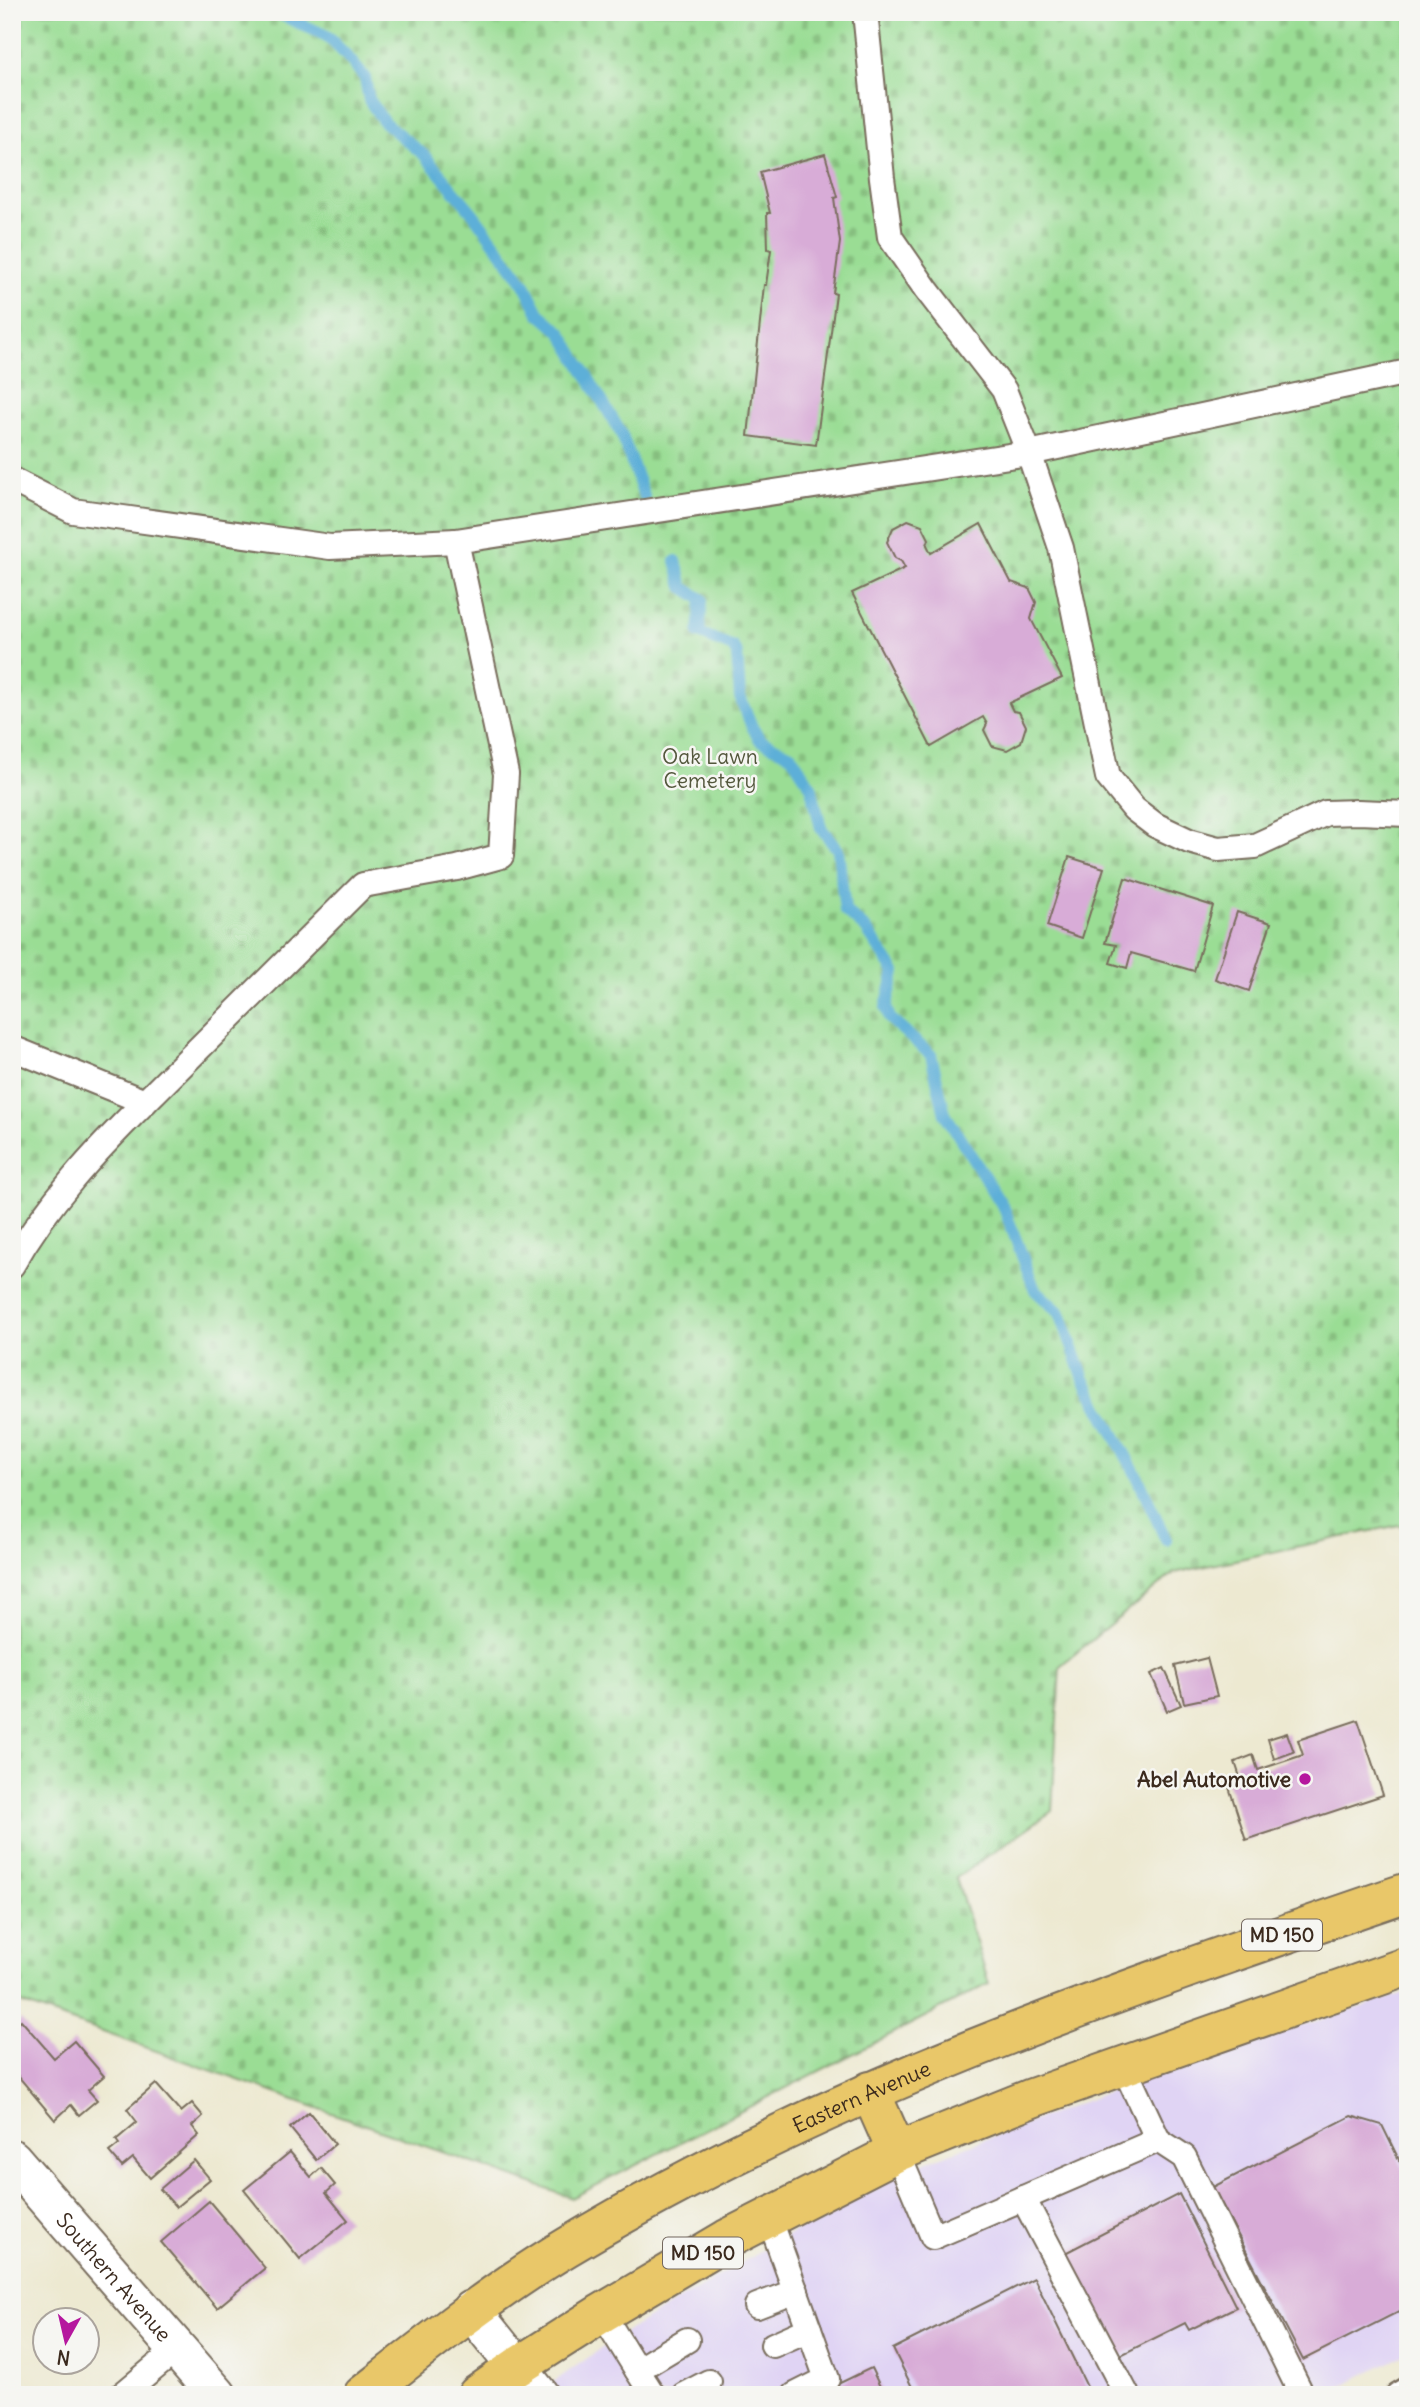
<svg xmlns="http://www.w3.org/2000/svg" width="1420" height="2407" viewBox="0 0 1420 2407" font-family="Delius,sans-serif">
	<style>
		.built { fill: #e0d4f4 }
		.cemetery { fill: url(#cemetery-stones); stroke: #6a8459; stroke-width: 2 }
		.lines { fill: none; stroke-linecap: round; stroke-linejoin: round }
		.stream { stroke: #5dafd8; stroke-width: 12 }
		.building { fill: #d8acd7 }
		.service-casing { stroke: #796d5d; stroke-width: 28 }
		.minor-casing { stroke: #796d5d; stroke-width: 42 }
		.primary-casing { stroke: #796d5d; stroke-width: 42 }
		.service { stroke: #fff; stroke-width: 24 }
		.minor { stroke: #fff; stroke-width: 38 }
		.primary { stroke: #e9c769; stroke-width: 38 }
		.poi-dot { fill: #b5179e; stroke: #f6f6f2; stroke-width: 2.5 }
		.labels { text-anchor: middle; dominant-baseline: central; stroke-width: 5; stroke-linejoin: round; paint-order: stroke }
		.shield { fill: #f6f6f2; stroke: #73675e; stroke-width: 2 }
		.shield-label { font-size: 19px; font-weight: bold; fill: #3b2a1e }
		.park-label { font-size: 21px; fill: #53573c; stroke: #f6f6f2 }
		.poi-label { font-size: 21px; font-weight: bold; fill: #3b2a1e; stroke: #f6f6f2; text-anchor: end }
		.street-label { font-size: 21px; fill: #3b2a1e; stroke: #f6f6f2 }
	</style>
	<defs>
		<pattern id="cemetery-stones" width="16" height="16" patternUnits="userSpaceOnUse" patternTransform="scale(1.75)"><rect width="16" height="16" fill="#9add94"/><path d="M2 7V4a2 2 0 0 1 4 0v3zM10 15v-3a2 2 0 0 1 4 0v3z" fill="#86be7f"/></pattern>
	</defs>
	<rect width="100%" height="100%" fill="#f6f6f2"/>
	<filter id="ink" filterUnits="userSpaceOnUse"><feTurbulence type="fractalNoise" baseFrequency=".0143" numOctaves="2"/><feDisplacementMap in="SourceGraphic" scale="14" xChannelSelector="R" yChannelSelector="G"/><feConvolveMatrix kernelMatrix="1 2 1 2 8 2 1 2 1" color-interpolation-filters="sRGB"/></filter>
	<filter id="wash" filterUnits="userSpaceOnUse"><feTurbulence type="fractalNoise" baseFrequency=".00686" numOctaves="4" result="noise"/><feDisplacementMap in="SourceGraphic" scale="28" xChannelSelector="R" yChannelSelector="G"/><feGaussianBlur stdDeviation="1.57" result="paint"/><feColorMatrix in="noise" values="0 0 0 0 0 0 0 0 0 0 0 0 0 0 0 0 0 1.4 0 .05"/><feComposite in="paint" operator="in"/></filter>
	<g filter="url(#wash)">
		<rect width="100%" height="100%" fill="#ede9d1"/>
		<path class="built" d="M1408,1992V2352L1324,2395H535L622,2334L882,2179L1190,2061Z"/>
		<path class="cemetery" d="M12,12H1408V1527L1399,1525L1174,1573L1060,1666L1052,1811L956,1878L989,1984L572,2198L12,2000Z"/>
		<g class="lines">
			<g class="stream">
				<path d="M275,12L327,36L346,55L365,78L369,100L384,122L425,156L472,212L524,283L539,313L561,332L621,433L644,496"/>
				<path d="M676,561L683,587L702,599L699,633L733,647L737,654L740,697L752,727L760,740L791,755L811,786L821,828L838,850L845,911L866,929L895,972L886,1007L890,1019L931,1055L945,1114L1004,1208L1035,1290L1060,1313L1084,1379L1138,1478L1166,1540"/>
			</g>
		</g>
		<g id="blocks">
			<g class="building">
				<path d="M825,154L837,197L834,198L840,242L833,293L836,294L816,445L748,436L764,285H766L771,250L768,249L767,213H770L760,172Z"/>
				<path d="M908,520L922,525L929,539L927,545L931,553L981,524L1011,582L1029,588L1036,602L1031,619L1062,678L1009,703L1013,711L1019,712L1026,726L1021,742L1007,750L992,746L984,730L987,724L983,717L931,747L852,593L905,568L901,561L895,558L887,542L893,528Z"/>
				<path d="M1069,857L1104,868L1082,938L1047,926Z"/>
				<path d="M1125,878L1213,906L1194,971L1131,953L1127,968L1110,963L1116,945L1105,943Z"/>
				<path d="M1237,912L1271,923L1249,991L1215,979Z"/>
				<path d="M1207,1658L1217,1696L1184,1703L1175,1666Z"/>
				<path d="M1164,1668L1181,1705L1167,1711L1151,1674Z"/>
				<path d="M1358,1720L1383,1795L1246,1840L1227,1781L1240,1777L1235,1762L1253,1755L1258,1770L1303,1755L1298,1740Z"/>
				<path d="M1287,1733L1294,1752L1274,1759L1268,1739Z"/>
				<path d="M21,2020L54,2058L74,2041L104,2076L88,2090L97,2100L79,2115L71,2105L55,2120L12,2069V2028Z"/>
				<path d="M156,2084L181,2112L192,2103L203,2116L192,2126L199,2135L150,2178L133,2158L122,2167L109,2152L119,2144L116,2140L137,2122L127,2109Z"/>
				<path d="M309,2112L335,2144L316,2160L290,2128Z"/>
				<path d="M1351,2116L1382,2125L1408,2178V2307L1303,2360L1213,2187Z"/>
				<path d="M290,2152L311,2177L321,2168L335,2185L326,2193L348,2220L300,2259L244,2190Z"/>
				<path d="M194,2160L210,2179L176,2207L160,2189Z"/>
				<path d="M1179,2194L1236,2307L1189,2330L1185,2323L1117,2357L1065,2253Z"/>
				<path d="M209,2201L265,2268L217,2308L161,2242Z"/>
				<path d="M1034,2278L1091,2395H916L893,2349Z"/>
				<path d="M871,2368L884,2395H815Z"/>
			</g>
		</g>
	</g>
	<g filter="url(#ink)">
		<use href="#blocks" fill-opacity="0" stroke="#796d5d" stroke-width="2"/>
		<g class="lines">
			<g class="service-casing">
				<g id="service">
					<path d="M865,12L882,178L890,237L926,289L1004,390L1029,453L1061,548L1108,777L1134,809L1155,825L1189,841L1218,849L1255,846L1326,813L1358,812L1408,814"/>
					<path d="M12,480L73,511L330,547L456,541"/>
					<path d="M12,1048L145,1102L363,885L457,868L501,856L506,774L456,541L1029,453L1408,372"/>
					<path d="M12,1265C47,1203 95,1152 145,1102"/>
					<path d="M1158,2140L1184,2157L1302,2395"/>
					<path d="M897,2152L933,2237L1158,2140L1123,2065"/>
					<path d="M1023,2198L1127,2395"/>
					<path d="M769,2217L827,2379L795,2395"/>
					<path d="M757,2306L796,2291"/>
					<path d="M602,2313L637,2370"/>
					<path d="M773,2345L809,2329"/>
					<path d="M122,2395L177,2349"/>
					<path d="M653,2395L637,2370L687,2340"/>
					<path d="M684,2395L709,2382"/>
					<path d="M1398,2395L1408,2389"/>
				</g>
			</g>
			<g class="minor-casing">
				<g id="minor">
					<path id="s1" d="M12,2159L217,2395"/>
					<path d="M471,2310L539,2395"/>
				</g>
			</g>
			<g class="primary-casing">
				<g id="primary">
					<path d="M870,2091L897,2152"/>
					<path id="s2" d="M363,2395C429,2343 495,2290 567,2247C831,2088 1118,1991 1408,1892"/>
					<path d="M477,2395L517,2367L602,2313L727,2239L897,2152L1032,2098L1408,1966"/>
				</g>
			</g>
			<use href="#service" class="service"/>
			<use href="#minor" class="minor"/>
			<use href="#primary" class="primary"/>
		</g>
	</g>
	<circle class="poi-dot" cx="1305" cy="1779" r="7"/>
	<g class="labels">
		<g class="shield">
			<rect x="1242" y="1919.5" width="80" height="31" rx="5"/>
			<rect x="663" y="2237.5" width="80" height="31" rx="5"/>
		</g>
		<g class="shield-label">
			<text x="1282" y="1935">MD 150</text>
			<text x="703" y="2253">MD 150</text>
		</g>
		<g class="park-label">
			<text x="710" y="756">Oak Lawn<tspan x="710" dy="24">Cemetery</tspan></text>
		</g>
		<g class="poi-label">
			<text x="1291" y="1779">Abel Automotive</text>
		</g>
		<g class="street-label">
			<text stroke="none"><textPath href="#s2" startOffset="583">Eastern Avenue</textPath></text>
			<text stroke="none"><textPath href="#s1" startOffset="156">Southern Avenue</textPath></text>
		</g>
	</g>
	<rect width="1420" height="2407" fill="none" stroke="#f6f6f2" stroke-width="42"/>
	<g transform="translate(66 2341) rotate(188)"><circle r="33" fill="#f6f6f2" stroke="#aba49d" stroke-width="2"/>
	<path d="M0-5L12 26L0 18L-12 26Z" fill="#b5179e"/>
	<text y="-10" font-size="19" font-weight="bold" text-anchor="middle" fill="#3b2a1e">N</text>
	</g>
</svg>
